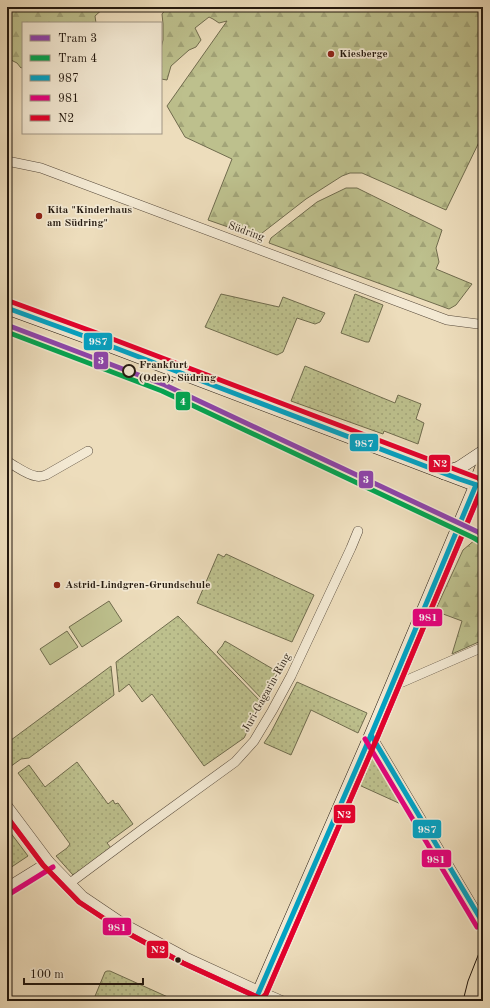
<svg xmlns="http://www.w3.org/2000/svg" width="490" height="1008" viewBox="0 0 490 1008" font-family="'Old Standard TT',serif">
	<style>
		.grass { fill: url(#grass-dots); stroke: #706c4e }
		.forest { fill: url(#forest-firs); stroke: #706c4e }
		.pitch { fill: #bdc08d; stroke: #706c4e }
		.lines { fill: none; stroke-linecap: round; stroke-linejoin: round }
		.street-casing { stroke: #56493a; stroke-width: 10 }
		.secondary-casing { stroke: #23180e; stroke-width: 14 }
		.primary-casing { stroke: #23180e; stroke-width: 16 }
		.street { stroke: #f3e9d3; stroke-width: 9 }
		.secondary { stroke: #f3e9d3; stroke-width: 13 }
		.primary { stroke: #edddbc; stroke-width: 15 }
		.tram { stroke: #23180e; stroke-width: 1 }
		.bus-1-casing { stroke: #f3e9d3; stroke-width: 8 }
		.bus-2-casing { stroke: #f3e9d3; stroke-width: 8 }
		.bus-3-casing { stroke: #f3e9d3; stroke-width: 8 }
		.bus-1 { stroke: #02a2c4; stroke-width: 5 }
		.bus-2 { stroke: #e5007d; stroke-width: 5 }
		.bus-3 { stroke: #e4002b; stroke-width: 5 }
		.tram-1-casing { stroke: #f3e9d3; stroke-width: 8 }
		.tram-2-casing { stroke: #f3e9d3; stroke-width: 8 }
		.tram-1 { stroke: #8e44ad; stroke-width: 5 }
		.tram-2 { stroke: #00a651; stroke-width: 5 }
		.poi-dot { fill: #8f2418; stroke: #f3e9d3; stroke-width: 1.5 }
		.stop-dot { fill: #f3e9d3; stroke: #23180e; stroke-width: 2 }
		.bus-dot { fill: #23180e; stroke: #f3e9d3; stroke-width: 1.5 }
		.labels { text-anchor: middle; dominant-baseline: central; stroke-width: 3.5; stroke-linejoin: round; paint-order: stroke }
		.poi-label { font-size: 11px; font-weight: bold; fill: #23180e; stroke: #f3e9d3; text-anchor: start }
		.street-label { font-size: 11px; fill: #23180e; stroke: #f3e9d3 }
		.stop-label { font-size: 11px; font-weight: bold; fill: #23180e; stroke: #f3e9d3; text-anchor: start }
		.line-badge { stroke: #f3e9d3; stroke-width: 1.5 }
		.badge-label { font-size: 11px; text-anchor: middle; font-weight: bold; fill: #fff }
	</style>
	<defs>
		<pattern id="grass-dots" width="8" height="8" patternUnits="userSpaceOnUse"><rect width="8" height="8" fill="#bdc08d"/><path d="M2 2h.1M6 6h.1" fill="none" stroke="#a2a478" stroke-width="1.8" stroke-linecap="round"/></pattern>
		<pattern id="forest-firs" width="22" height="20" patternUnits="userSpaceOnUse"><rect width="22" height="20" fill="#bdc08d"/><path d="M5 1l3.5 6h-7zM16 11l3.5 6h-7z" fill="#a2a478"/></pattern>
	</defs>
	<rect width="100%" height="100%" fill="#edddbc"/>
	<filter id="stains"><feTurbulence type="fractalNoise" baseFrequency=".005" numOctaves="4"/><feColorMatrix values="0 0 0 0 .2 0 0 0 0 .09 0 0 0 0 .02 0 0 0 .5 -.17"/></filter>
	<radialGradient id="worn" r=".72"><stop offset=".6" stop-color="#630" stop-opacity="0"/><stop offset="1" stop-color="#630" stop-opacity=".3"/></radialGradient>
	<g class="grass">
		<path d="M221,294L279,307L283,297L325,313L320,322L315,324L297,318L283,352L277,355L205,327Z"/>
		<path d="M355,294L383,305L369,342H366L341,333Z"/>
		<path d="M305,366L395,403L398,395L421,404L416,419L424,423L418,444L384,431L383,434L291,401Z"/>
		<path d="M218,554L224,557L226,554L314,595L292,642L197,603Z"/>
		<path d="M178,616L262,703L244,738L204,766L152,694L142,702L129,684L119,692L116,662Z"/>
		<path d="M225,641L278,672L263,700L217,652L222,646Z"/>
		<path d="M111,666L114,695L29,758L21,759L7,769V743Z"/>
		<path d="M297,682L367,713L358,733L311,710L291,755L264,743L270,734Z"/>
		<path d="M375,756L380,761L403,805L359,785L371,757Z"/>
		<path d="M77,762L108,804L113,800L115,804L118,803L133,824L107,843L111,848L76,874L73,875L56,856L67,848L70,844L18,773L29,765L45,787Z"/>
		<path d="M7,828L28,856L7,870Z"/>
		<path d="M107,971H110L170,998L169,1001H93L105,972Z"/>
	</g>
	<g class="forest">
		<path d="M7,7H105L95,16L96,23H23V67L21,68L17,63L7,58Z"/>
		<path d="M168,7H483V134L446,210L362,173H350L342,176L306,199L257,237L208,220L232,159L185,137L167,106L227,21L219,23L213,19L209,17L195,28L201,40L196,47L189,50L171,66L167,80L161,79V48L163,40V24L162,14Z"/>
		<path d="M346,188H357L442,230L436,248L439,262L436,269L472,284L456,305L449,309L269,243L271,238L317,202Z"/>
		<path d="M476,539L483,544V640L452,654L462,621L435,611L463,550Z"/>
	</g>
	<g class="pitch">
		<path d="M109,601L122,621L82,647L69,627Z"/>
		<path d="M67,631L78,647L50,665L40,649Z"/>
	</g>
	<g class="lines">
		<g class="street-casing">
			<g id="street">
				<path d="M7,161L41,168L447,320L478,324"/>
				<path d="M7,462H8C16,466 27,475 36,476C39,477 43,476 46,475L88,451"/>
				<path d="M391,687L483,647"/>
				<path d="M371,735L483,923"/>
				<path d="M7,805L49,861L83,896L123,923L186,957L260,991L283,1001"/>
				<path d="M70,883L144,828L235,762L254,741L272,711L291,676L351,548L358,531"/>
				<path d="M7,887L49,861"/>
			</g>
		</g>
		<g class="secondary-casing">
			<g id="secondary">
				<path d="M7,308L92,339L476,485L371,735L255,1001"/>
				<path d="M444,473L459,468L483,452"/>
			</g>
		</g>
		<g class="primary-casing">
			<path id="primary" d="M483,467L476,485L483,487"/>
		</g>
		<use href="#street" class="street"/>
		<use href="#secondary" class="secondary"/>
		<use href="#primary" class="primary"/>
		<path class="tram" d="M463,1001L468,981L483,943"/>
		<g class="bus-1-casing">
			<g id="bus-1">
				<path d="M7,308L92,339L459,479L483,487"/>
				<path d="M371,735L483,923"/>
				<path d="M255,1001L371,735L476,485"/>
			</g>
		</g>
		<g class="bus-2-casing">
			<g id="bus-2">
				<path d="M365,739L477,927"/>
				<path d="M7,817L43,865L79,902L120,929L183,963L257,997"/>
				<path d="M11,893L53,867"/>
				<path d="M266,994L377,738L480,493L481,494"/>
			</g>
		</g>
		<g class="bus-3-casing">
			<path id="bus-3" d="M7,817L43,865L79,902L120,929L183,963L257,997C261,999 264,997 266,994L377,738L483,485L482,481L478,478L94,332L9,301"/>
		</g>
		<use href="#bus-1" class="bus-1"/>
		<use href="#bus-2" class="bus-2"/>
		<use href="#bus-3" class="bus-3"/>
		<g class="tram-1-casing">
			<path id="tram-1" d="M7,325L165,385L478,532L483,536"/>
		</g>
		<g class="tram-2-casing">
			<path id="tram-2" d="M7,332L162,391L474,538L479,541"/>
		</g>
		<use href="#tram-1" class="tram-1"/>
		<use href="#tram-2" class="tram-2"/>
	</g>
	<g class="poi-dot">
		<circle cx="331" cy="54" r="4"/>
		<circle cx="39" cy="216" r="4"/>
		<circle cx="57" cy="585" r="4"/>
	</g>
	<circle class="stop-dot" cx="129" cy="371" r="6"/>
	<circle class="bus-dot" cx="178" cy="960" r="3.5"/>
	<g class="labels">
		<g class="poi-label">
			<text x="339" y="54">Kiesberge</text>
			<text x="47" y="210">Kita "Kinderhaus<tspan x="47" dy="13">am Südring"</tspan></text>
			<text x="65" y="585">Astrid-Lindgren-Grundschule</text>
		</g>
		<g class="street-label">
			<text transform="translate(246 232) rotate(20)">Südring</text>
			<text transform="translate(267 693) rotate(-61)">Juri-Gagarin-Ring</text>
		</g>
		<g class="stop-label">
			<text x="139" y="365">Frankfurt<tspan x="139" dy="13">(Oder), Südring</tspan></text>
		</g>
	</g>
	<g class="line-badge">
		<rect x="83" y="332" width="30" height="19" rx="4" fill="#02a2c4"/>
		<rect x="93" y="351" width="16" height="19" rx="4" fill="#8e44ad"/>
		<rect x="175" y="391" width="16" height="20" rx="4" fill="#00a651"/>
		<rect x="349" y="433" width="30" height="19" rx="4" fill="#02a2c4"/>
		<rect x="428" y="454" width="23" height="19" rx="4" fill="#e4002b"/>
		<rect x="358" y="470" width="16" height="19" rx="4" fill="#8e44ad"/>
		<rect x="412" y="608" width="31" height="19" rx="4" fill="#e5007d"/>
		<rect x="333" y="804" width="23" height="20" rx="4" fill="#e4002b"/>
		<rect x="412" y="819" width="30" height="20" rx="4" fill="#02a2c4"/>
		<rect x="421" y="849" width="31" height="19" rx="4" fill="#e5007d"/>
		<rect x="102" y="917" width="30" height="19" rx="4" fill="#e5007d"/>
		<rect x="146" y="940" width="23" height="19" rx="4" fill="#e4002b"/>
	</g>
	<g class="badge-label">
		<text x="98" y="345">987</text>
		<text x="101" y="364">3</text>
		<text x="183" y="405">4</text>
		<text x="364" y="447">987</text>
		<text x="440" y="467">N2</text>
		<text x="366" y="483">3</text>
		<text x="428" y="621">981</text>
		<text x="344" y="818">N2</text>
		<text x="427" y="833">987</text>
		<text x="436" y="863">981</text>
		<text x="117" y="931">981</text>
		<text x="158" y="953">N2</text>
	</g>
	<rect width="490" height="1008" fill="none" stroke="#edddbc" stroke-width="24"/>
	<rect x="8" y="8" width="474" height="992" fill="none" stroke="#23180e" stroke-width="2"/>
	<rect x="12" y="12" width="466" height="984" fill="none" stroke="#23180e"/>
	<rect x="22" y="22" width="140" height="112" fill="#f3e9d3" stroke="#a09584"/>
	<rect x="30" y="35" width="20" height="6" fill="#8e44ad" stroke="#a09584"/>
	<text x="58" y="42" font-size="12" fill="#23180e">Tram 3</text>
	<rect x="30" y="55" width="20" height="6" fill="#00a651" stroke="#a09584"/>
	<text x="58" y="62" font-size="12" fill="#23180e">Tram 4</text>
	<rect x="30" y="75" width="20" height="6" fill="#02a2c4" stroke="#a09584"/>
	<text x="58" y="82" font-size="12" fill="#23180e">987</text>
	<rect x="30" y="95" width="20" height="6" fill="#e5007d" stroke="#a09584"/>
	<text x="58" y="102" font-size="12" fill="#23180e">981</text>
	<rect x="30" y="115" width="20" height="6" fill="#e4002b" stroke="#a09584"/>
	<text x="58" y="122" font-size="12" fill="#23180e">N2</text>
	<path d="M24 978v6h119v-6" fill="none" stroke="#23180e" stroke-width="2"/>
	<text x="30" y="978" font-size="12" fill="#23180e" stroke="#f3e9d3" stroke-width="3" paint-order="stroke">100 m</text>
	<rect width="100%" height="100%" filter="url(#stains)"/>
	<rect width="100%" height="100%" fill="url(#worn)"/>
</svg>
